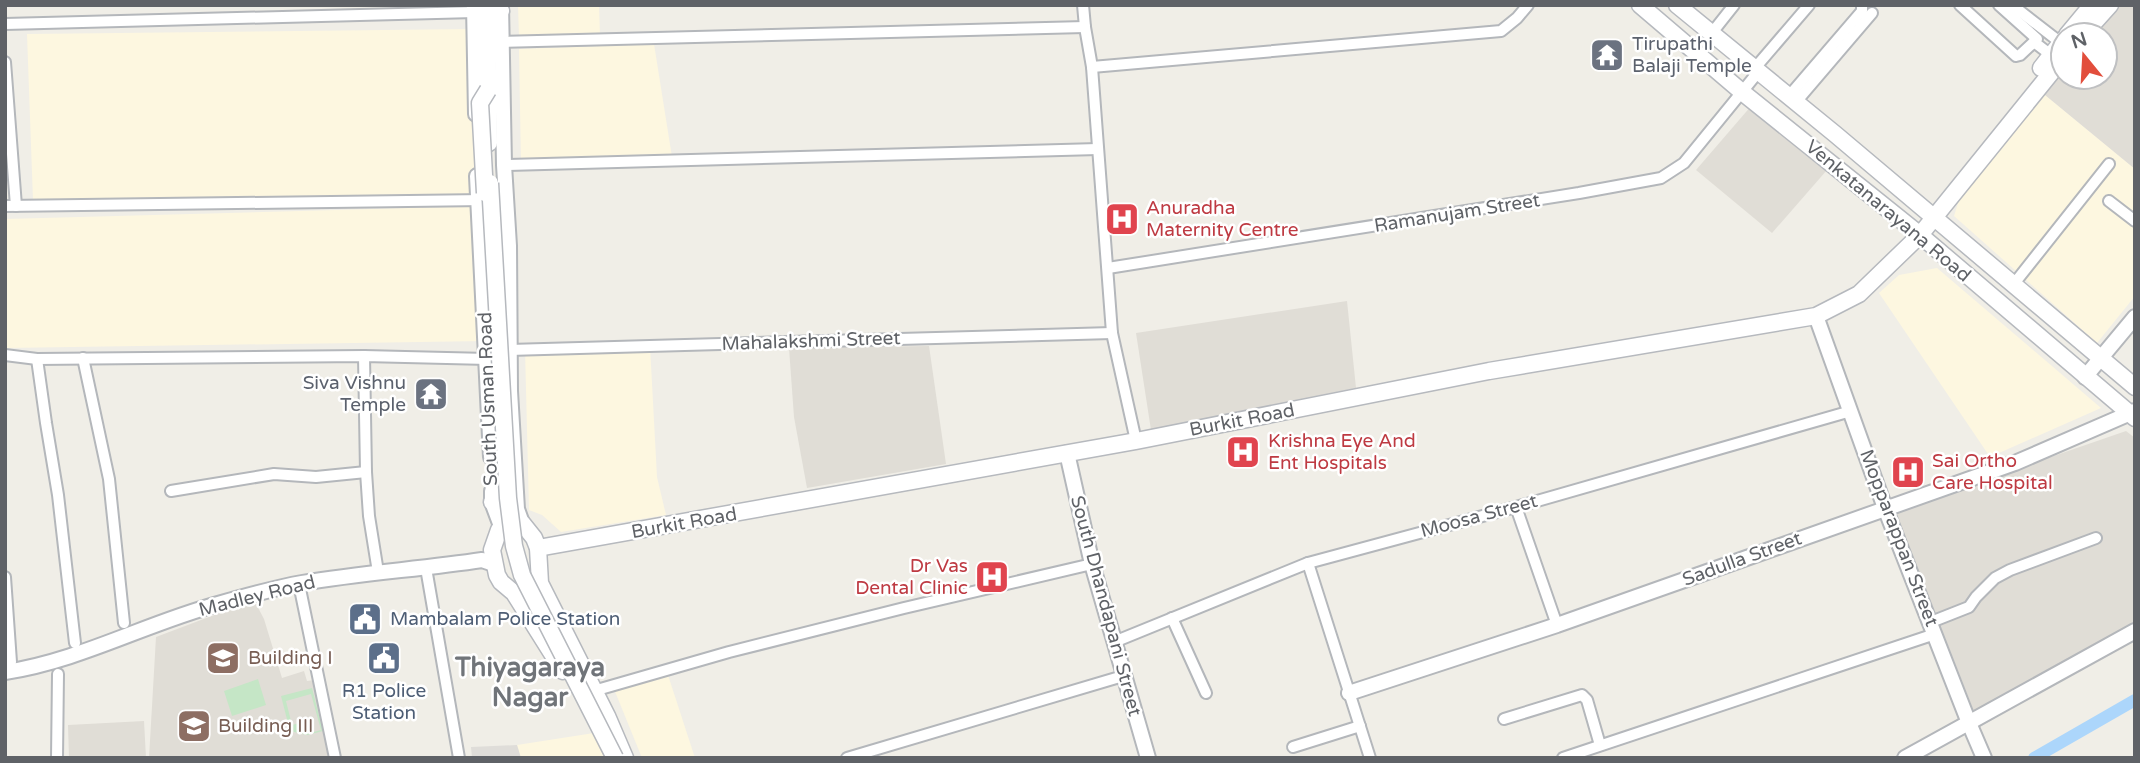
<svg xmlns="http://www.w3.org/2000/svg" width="2140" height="763" viewBox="0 0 2140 763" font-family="'Varela Round',sans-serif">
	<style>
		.commercial { fill: #fdf7e0 }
		.industrial { fill: #dfddd9 }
		.education { fill: #e0ddd6 }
		.green { fill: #c5e6c6; fill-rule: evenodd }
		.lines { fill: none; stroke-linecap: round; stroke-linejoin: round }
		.canal { stroke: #acd6fb; stroke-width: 12 }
		.minor-casing { stroke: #b4b7bb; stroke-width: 14 }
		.tertiary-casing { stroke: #b4b7bb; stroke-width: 18 }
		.secondary-casing { stroke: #b6b9be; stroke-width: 19 }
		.minor { stroke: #fff; stroke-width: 10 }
		.tertiary { stroke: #fff; stroke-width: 14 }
		.secondary { stroke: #fff; stroke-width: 16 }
		.secondary-bridge-casing { stroke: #b6b9be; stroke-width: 19; stroke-linecap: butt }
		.secondary-bridge { stroke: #fff; stroke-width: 16 }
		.labels { text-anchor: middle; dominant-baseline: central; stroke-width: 5; stroke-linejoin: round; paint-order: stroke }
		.worship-label { font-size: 19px; fill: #5b616d; stroke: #fff; text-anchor: start }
		.health-label { font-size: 19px; fill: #be3a42; stroke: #fff; text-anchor: start }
		.street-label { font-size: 19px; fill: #5f6267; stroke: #fff }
		.service-label { font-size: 19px; fill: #4e5e75; stroke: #fff; text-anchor: start }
		.education-label { font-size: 19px; fill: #785e54; stroke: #fff; text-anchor: start }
		.district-label { font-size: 26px; font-weight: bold; fill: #707479; stroke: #fff }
	</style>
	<rect width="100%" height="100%" fill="#f0eee7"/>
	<g class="commercial">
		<path d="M518,5H599L600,36L519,37Z"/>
		<path d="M472,29L482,196L33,200L27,34Z"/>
		<path d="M654,44L672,157L521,164L519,49Z"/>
		<path d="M2039,90L2135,169V296L2097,343L1954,216L1959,200Z"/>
		<path d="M483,206L486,341L5,348V219Z"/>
		<path d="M1937,268L2101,408L1990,457L1879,293L1899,275Z"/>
		<path d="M650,346L657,477L666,515L561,532L542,515L529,510L525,349Z"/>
		<path d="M668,675L695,758H642L614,689Z"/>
		<path d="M594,733L605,758H521L517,745Z"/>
	</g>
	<path class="industrial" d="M517,745L521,758H472L471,747Z"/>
	<g class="education">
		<path d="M2111,5H2135V169L2039,90L2063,62V77H2105V35H2086Z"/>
		<path d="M1752,105L1827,170L1772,233L1696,170Z"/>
		<path d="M1347,301L1356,388L1151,430L1136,333Z"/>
		<path d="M929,346L946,464L807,488L794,417L789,348Z"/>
		<path d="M2126,431L2135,438V632L1980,727L1895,511Z"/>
		<path d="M254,600L264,619L282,678L304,671L307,681L315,680L332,758H149L156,637Z"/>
		<path d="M144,721L146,758H69L68,725Z"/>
	</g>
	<g class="green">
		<path d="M258,679L266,705L232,716L224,691Z"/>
		<path d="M312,688L323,731L307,735L290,731L281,696ZM311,694L321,730L314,732L311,720L292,725L286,701Z"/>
	</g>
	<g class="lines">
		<path class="canal" d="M2034,758L2135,700"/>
		<g class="minor-casing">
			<g id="minor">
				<path d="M1083,5L1085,27L1092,67L1112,333L1136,441"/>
				<path d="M1960,5L2016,56L2020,55L2034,42"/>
				<path d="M1999,5L2037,39L2034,42L2051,55"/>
				<path d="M2012,5L2061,43"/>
				<path d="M5,24L475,12"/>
				<path d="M1711,34L1734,5"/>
				<path d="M502,42L1085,27"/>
				<path d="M5,62L16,206"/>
				<path d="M1092,67L1501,31L1517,18L1528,5"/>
				<path d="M1755,68L1809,5"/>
				<path d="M1789,96L1862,11V5"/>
				<path d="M1796,102L1872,13"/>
				<path d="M504,165L1098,149"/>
				<path d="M2109,201L2135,221"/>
				<path d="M5,206L485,200"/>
				<path d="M1108,268L1579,193L1661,178L1684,163L1759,71"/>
				<path d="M2013,285L2109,164"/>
				<path d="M509,350L1112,333"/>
				<path d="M5,355L37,359L364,356L488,359"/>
				<path d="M364,356L366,472L369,516L378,572"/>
				<path d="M83,358L109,479L124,623"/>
				<path d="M37,359L46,423L58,495L75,643"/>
				<path d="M171,491L274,474L316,477L366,472"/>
				<path d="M1516,507L1557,625"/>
				<path d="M1308,563L1370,758"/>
				<path d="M426,568L459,758"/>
				<path d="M5,577L11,662"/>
				<path d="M299,584L335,758"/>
				<path d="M1172,618L1206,693"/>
				<path d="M1931,622L1969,607L1976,597L1995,578L2010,570L2096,538"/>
				<path d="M1114,642L1308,563L1516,507L1851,411"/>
				<path d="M590,692L729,652L904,608L1092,564"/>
				<path d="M1504,719L1582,695L1587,700L1600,745"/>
				<path d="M1293,747L1360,726"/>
				<path d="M57,758L58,674"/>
				<path d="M847,758L1123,676"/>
				<path d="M1563,758L1935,634"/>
			</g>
		</g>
		<g class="tertiary-casing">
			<g id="tertiary">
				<path d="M474,5L476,114"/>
				<path d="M501,5L504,165L509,246L510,391L517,509L522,523"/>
				<path d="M477,176L491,457"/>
				<path d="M1816,316L1885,508L1969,723L1984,758"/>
				<path d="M2085,377L2135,317"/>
				<path d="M1067,453L1092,564L1148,758"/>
				<path d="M492,491V502L501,526"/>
				<path d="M5,672C79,661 147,623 218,604C246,596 274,588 302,583C361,573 422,569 482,560L494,564"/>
				<path d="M1349,693L1557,625L2015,463L2135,411"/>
				<path d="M1905,758L2135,631"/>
			</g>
		</g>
		<g class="secondary-casing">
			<g id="secondary">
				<path d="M487,5L489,143"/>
				<path d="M497,5L501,11"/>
				<path d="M1640,5L1742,92L1920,235L2135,418"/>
				<path d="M1677,5L1835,134L2135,387"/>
				<path d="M2067,35L2092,5"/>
				<path d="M2083,35L2110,5"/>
				<path d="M2041,68L2063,40"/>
				<path d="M492,502L498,495L497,443"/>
				<path d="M538,548L1136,441L1489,371L1816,316L1859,294L1920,235L2063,58"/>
				<path d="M563,671L514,593L501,582L497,575L492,550L499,530L507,523H522L534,538L538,548L540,583L607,716L625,758"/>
			</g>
		</g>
		<use href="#minor" class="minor"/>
		<use href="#tertiary" class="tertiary"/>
		<use href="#secondary" class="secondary"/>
		<g class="secondary-bridge-casing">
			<g id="secondary-bridge">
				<path d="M490,183L508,498L514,546L522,575L615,758"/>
				<path d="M485,193L480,103L488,90"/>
			</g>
		</g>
		<use href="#secondary-bridge" class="secondary-bridge"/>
	</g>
	<defs>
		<g id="temple-square" transform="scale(1.75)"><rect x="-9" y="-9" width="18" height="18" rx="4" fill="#6b7280" stroke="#fff"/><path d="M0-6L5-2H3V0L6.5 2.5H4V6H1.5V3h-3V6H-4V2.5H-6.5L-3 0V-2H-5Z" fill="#fff"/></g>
		<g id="hospital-square" transform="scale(1.75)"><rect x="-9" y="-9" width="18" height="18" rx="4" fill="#e0444e" stroke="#fff"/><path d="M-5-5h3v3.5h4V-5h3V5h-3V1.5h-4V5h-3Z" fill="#fff"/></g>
		<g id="civic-square" transform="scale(1.75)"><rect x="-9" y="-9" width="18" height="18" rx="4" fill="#5c6f8a" stroke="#fff"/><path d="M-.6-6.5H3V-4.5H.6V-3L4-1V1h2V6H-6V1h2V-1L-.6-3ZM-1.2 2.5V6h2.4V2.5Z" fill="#fff"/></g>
		<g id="university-square" transform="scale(1.75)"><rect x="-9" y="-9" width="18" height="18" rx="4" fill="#8d6e63" stroke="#fff"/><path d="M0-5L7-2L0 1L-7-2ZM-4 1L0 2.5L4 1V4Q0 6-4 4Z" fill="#fff"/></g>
	</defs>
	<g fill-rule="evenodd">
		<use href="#temple-square" x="1607" y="55"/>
		<use href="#hospital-square" x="1122" y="219"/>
		<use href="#temple-square" x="431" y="394"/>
		<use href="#hospital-square" x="1243" y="452"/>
		<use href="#hospital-square" x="1908" y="472"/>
		<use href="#hospital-square" x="992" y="577"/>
		<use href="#civic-square" x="365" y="619"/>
		<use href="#university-square" x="223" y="658"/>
		<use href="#civic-square" x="384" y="658"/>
		<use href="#university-square" x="194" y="726"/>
	</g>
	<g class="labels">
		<g class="worship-label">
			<text x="1632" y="44">Tirupathi<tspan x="1632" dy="22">Balaji Temple</tspan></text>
			<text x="406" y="383" text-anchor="end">Siva Vishnu<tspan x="406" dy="22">Temple</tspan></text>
		</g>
		<g class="health-label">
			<text x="1146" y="208">Anuradha<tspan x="1146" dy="22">Maternity Centre</tspan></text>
			<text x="1268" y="441">Krishna Eye And<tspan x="1268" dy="22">Ent Hospitals</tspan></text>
			<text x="1932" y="461">Sai Ortho<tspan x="1932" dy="22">Care Hospital</tspan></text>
			<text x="968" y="566" text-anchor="end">Dr Vas<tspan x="968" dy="22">Dental Clinic</tspan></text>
		</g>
		<g class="street-label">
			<text transform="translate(1888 211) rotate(40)">Venkatanarayana Road</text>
			<text transform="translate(1457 213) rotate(-9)">Ramanujam Street</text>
			<text transform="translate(811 341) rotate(-2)">Mahalakshmi Street</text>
			<text transform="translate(488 399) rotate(-92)">South Usman Road</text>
			<text transform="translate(1242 420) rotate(-11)">Burkit Road</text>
			<text transform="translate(1479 516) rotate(-15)">Moosa Street</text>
			<text transform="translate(684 523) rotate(-10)">Burkit Road</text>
			<text transform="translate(1899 538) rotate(69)">Mopparappan Street</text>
			<text transform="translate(1742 559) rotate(-20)">Sadulla Street</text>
			<text transform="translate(257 596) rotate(-14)">Madley Road</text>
			<text transform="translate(1106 606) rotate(75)">South Dhandapani Street</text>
		</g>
		<g class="service-label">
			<text x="390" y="619">Mambalam Police Station</text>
			<text x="384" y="691" text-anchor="middle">R1 Police<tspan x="384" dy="22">Station</tspan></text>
		</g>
		<g class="education-label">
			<text x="248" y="658">Building I</text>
			<text x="218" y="726">Building III</text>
		</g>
		<g class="district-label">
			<text x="530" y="667">Thiyagaraya<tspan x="530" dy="30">Nagar</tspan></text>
		</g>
	</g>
	<rect width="2140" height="763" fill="none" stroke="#5f6267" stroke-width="14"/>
	<g transform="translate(2084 56) rotate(342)"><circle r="33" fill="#ffffff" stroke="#bfc0c2" stroke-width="2"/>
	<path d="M0-5L12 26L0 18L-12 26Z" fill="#e24e3c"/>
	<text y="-10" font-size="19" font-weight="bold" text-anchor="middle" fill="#5f6267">N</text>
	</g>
</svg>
